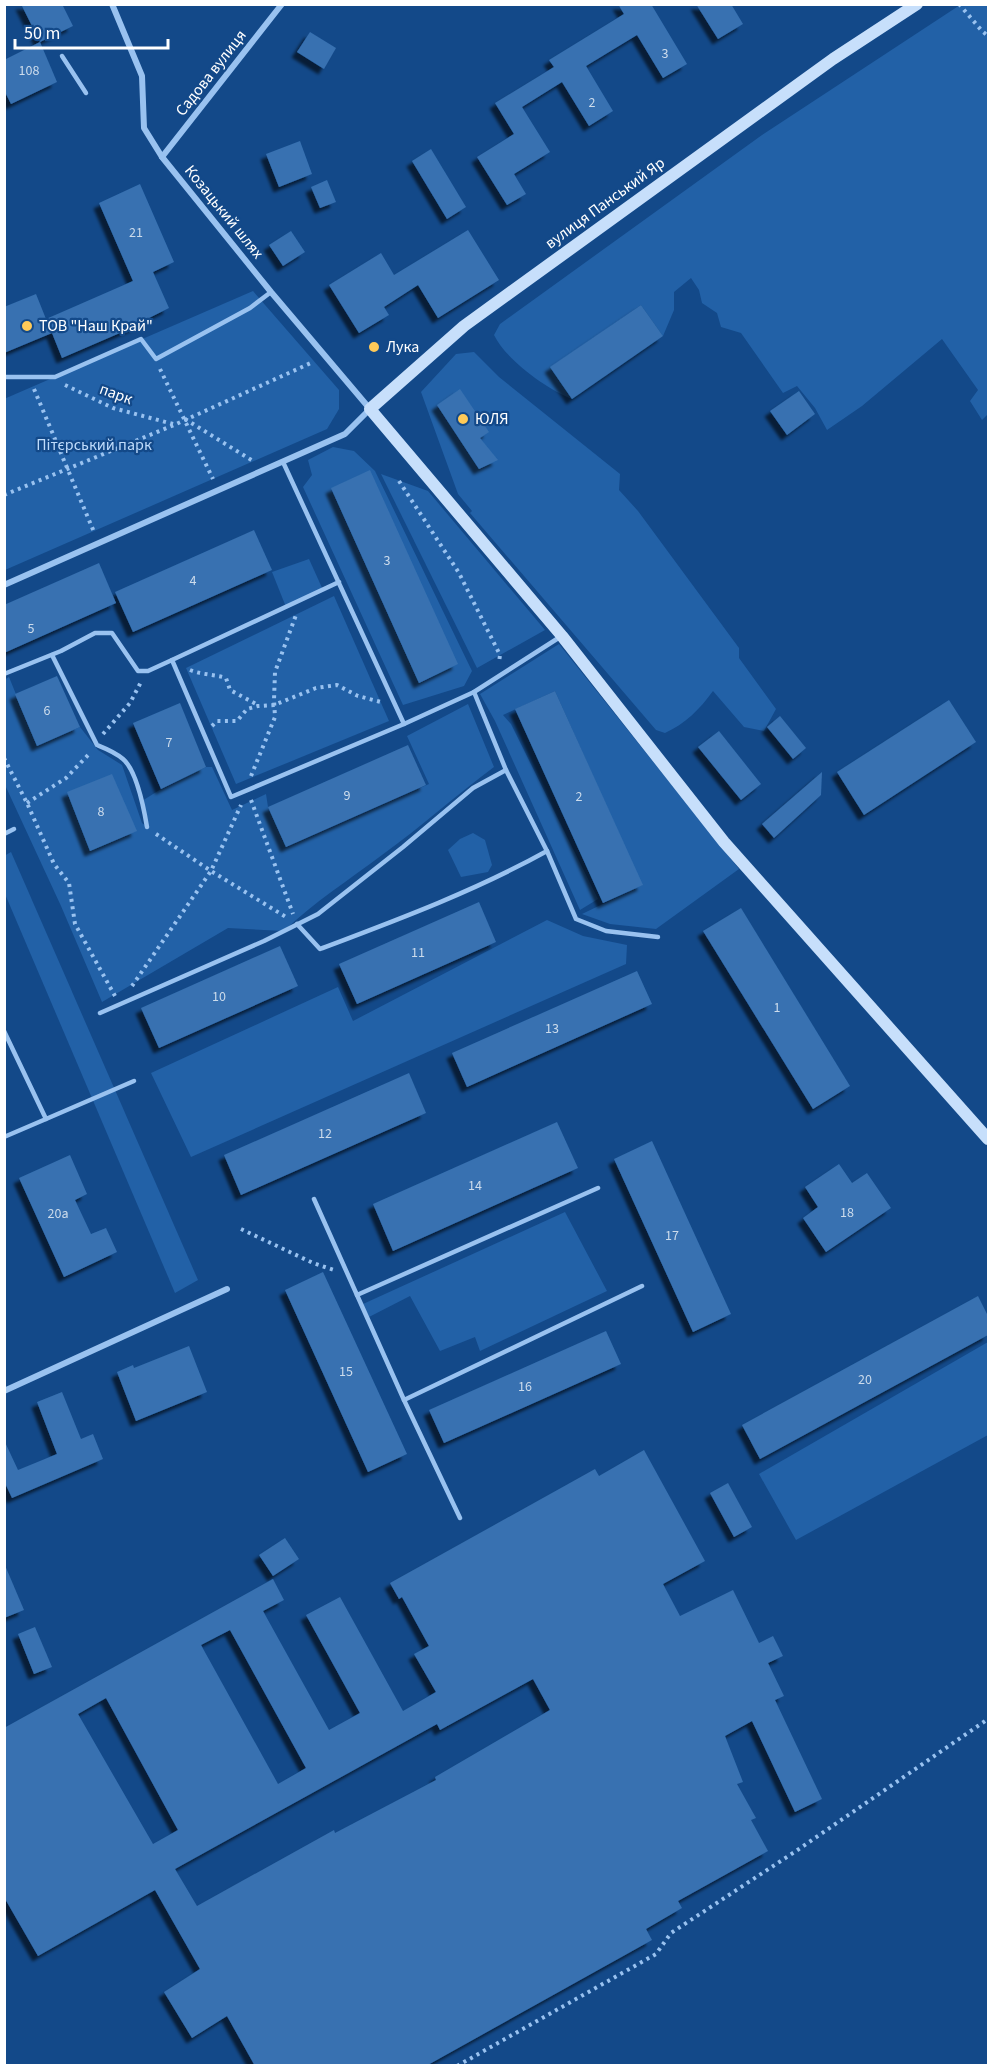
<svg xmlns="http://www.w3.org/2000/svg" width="993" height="2070" viewBox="0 0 993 2070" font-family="'Source Sans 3',sans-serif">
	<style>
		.green { fill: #2261a7 }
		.building { fill: #3771b1; fill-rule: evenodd; filter: url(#shadow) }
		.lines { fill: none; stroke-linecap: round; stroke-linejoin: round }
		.path { stroke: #99c2f0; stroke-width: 4; stroke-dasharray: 3 4.5; stroke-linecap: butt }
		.lane { stroke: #99c2f0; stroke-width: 4.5 }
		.street { stroke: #99c2f0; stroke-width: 6 }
		.secondary { stroke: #c7dffb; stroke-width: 12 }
		.poi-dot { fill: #ffca58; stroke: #134989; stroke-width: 2 }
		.labels { text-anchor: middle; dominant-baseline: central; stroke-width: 4.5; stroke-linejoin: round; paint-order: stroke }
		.number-label { font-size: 14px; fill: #cddcec }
		.street-label { font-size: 16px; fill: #fff; stroke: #134989 }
		.poi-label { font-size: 16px; fill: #fff; stroke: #134989; text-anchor: start }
		.park-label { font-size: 16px; fill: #bfdcfc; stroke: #134989 }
	</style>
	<defs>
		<filter id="shadow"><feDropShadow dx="-5.5" dy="5.5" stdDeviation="1.5" flood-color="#0009"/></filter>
	</defs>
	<rect width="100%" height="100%" fill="#134989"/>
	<g class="green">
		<path d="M960,5H988V414L982,420L970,401L978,390L942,339L862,406L827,430L815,408L797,386L783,393L741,333L721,327L717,313L702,303L699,290L691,278L674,292V310L663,336L641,305L551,367L572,399C547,389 506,360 494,335L500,324L762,135Z"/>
		<path d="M253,291L339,390V409L327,429L5,570L4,399Z"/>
		<path d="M474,352L499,377L620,474L619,490L638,511L739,648V658L776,709L764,731L744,727L713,691C700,709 685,724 665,733L656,730L470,513L472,511L458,494L421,392L456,354Z"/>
		<path d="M333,447L354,451L375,471L472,671L464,686L403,705L303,487L312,475L308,460Z"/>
		<path d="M381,474L428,491L545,630L477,668Z"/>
		<path d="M309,559L323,590L286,607L272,572Z"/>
		<path d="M334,596L389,721L236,784L186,668Z"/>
		<path d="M559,644L739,869L656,929L610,924L582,914L642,885L555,691L503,715L511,724L598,899L580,910L495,721L480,694Z"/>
		<path d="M9,677L37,746L80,727L98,750L122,765L142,823L146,826L142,801L161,789L206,767H212L232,810L266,794L268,807L287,847L429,784L407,736L468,704L494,767C456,795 421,827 382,855C349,880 314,902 284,931L228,928L102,1002L61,906L5,785L4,680Z"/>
		<path d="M473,833L485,840L492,865L488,872L461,877L448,850L460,839Z"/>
		<path d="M11,852L198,1280L175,1293L5,894L4,856Z"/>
		<path d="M547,920L583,936L627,945L626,964L191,1157L151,1073L338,987L353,1021Z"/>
		<path d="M565,1212L607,1291L480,1351L475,1337L440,1351L410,1296L369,1317L363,1304Z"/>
		<path d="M988,1342V1435L796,1540L759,1474Z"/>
	</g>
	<g class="building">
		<path d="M21,4H62L73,26L40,42Z"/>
		<path d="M618,4H651L687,64L663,78L637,35L586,66L613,111L589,126L562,82L522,107L550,152L514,174L526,194L507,205L477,157L514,134L495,103L554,67L549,60L624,14Z"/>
		<path d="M696,4H731L743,24L718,39Z"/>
		<path d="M310,32L336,48L324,69L297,52Z"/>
		<path d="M40,42L57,82L11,104L4,90V60Z"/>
		<path d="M300,141L312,174L279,187L266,154Z"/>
		<path d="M431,149L466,207L447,219L412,161Z"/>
		<path d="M327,180L336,202L320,208L311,187Z"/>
		<path d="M140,184L174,262L153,272L169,308L149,318L150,320L62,358L52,333L4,353V307L36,294L46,319L133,281L99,203Z"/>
		<path d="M468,230L499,280L438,318L418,285L384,307L389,315L359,333L329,285L381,253L394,275Z"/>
		<path d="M291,231L305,252L283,266L269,245Z"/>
		<path d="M641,305L663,336L572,399L550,367Z"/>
		<path d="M460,389L489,432L480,438L498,460L479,469L437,405Z"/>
		<path d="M799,391L815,414L787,435L770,411Z"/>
		<path d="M370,470L458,664L419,683L331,488Z"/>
		<path d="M254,530L272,570L133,632L115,592Z"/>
		<path d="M99,563L116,603L4,653V605Z"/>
		<path d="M57,676L80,727L37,746L15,694Z"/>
		<path d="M555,691L643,885L603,903L515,709Z"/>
		<path d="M949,700L976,742L864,815L837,772Z"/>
		<path d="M180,703L206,767L161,789L133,723Z"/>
		<path d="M780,716L806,748L793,759L767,727Z"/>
		<path d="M719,731L761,784L741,800L698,747Z"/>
		<path d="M408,745L426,785L286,847L268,807Z"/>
		<path d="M822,772L821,795L774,838L762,824Z"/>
		<path d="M112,774L137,831L90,851L67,792Z"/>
		<path d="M479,902L496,942L357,1004L339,964Z"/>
		<path d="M741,908L850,1086L813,1109L703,931Z"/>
		<path d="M280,946L298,986L159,1048L141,1008Z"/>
		<path d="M637,971L652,1004L467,1087L452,1053Z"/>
		<path d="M409,1073L426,1113L241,1195L224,1155Z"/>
		<path d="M557,1122L578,1168L393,1251L373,1204Z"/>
		<path d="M652,1141L731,1314L693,1332L614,1159Z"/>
		<path d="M70,1155L87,1194L75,1200L91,1234L106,1228L117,1252L64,1277L19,1178Z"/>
		<path d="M839,1164L852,1183L867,1173L891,1208L826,1252L803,1218L818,1207L805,1187Z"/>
		<path d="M323,1272L407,1454L368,1472L285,1290Z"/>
		<path d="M978,1296L988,1316V1335L760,1459L742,1425Z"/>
		<path d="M606,1331L621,1364L444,1443L429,1410Z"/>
		<path d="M189,1346L207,1392L136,1421L117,1372L133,1365L134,1368Z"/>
		<path d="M62,1392L81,1439L93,1434L103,1459L12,1498L4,1481V1440L18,1470L57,1454L37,1402Z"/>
		<path d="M644,1450L705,1561L663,1584L680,1616L733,1590L759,1643L773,1636L783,1656L768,1663L784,1696L775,1700L822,1799L795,1812L752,1721L725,1736L743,1782L737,1784L756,1818L751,1820L768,1851L678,1901L682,1908L646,1929L652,1940L426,2066H255L227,2016L192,2038L164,1992L200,1969L155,1890L38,1956L4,1897V1728L273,1579L284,1600L263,1611L329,1730L360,1713L306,1615L340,1597L403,1711L436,1692L414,1654L429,1646L402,1597L399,1599L390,1583L595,1469L599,1476ZM230,1630L306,1768L278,1784L201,1645ZM533,1679L550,1710L435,1777L436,1780L335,1833L334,1830L197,1906L175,1869L437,1724L440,1730ZM106,1698L178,1830L153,1844L78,1714Z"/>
		<path d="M728,1483L752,1527L734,1537L710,1493Z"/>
		<path d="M285,1538L299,1559L273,1576L259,1555Z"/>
		<path d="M4,1563L24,1610L4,1618Z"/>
		<path d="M35,1627L52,1667L34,1674L18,1634Z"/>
	</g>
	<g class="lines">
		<g class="path">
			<path d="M959,4L982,31L988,36"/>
			<path d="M160,369L213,479"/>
			<path d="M65,385L113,408L173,424"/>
			<path d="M34,389L94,532"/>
			<path d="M185,419L253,461"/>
			<path d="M399,481L459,573L500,655L499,662"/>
			<path d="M4,495L174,425L313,362"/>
			<path d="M190,670C202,675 213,674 226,678L230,690L258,705"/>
			<path d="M212,726L217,721H237L247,709L258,706L274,705L316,688L337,685L358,696L381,702"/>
			<path d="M103,734L130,703L141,682"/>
			<path d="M4,758L27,803L54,864L69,883L75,924L115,996"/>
			<path d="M251,776L275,717L274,700L275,672L296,615"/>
			<path d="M251,800L293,914"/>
			<path d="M27,803L66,778L91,752"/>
			<path d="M156,834L211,871L286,917"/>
			<path d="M132,986L211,871L241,805"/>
			<path d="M241,1229L313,1263L334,1270"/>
			<path d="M457,2066L656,1954L671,1933L796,1851L988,1719"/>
		</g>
		<g class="lane">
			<path d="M62,56L86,93"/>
			<path d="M4,377H55L141,339L156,359L250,308L271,292"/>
			<path d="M283,462L404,724L231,797L172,660L339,582"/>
			<path d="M52,655L97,745C107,749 115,752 123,759C137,771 144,809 147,827"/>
			<path d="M4,674L61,651L95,633H112L138,671H148L172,660"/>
			<path d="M404,724L474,692"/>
			<path d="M4,834L14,829"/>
			<path d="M547,851L576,919L606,931L658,937"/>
			<path d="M297,924L320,949C397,920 475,891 547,851L506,770"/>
			<path d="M100,1013L264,941L318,914L403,847L473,788L506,770L474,692L560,637"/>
			<path d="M4,1031L46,1119L134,1081"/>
			<path d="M4,1137L46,1119"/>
			<path d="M314,1199L404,1400L460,1518"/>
			<path d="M357,1295L598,1188"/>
			<path d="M404,1400L642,1286"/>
		</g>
		<g class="street">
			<path d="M162,157L282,4"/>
			<path d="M4,585L345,434L370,409L271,292L162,157L144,128L142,76L112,4"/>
			<path d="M4,1391L227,1289"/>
		</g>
		<path class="secondary" d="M917,4L833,59L464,326L370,409L562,636L724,842L988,1139"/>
	</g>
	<g class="poi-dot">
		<circle cx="27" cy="326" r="6"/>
		<circle cx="374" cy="347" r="6"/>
		<circle cx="463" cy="419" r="6"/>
	</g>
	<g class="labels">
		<g class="number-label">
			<text x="665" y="54">3</text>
			<text x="29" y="71">108</text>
			<text x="592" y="103">2</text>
			<text x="136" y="233">21</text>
			<text x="387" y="561">3</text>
			<text x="193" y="581">4</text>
			<text x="31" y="629">5</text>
			<text x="47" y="711">6</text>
			<text x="169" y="743">7</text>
			<text x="347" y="796">9</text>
			<text x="579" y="797">2</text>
			<text x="101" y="812">8</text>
			<text x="418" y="953">11</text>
			<text x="219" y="997">10</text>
			<text x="777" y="1008">1</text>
			<text x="552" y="1029">13</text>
			<text x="325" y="1134">12</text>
			<text x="475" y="1186">14</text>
			<text x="847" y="1213">18</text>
			<text x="58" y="1214">20а</text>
			<text x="672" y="1236">17</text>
			<text x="346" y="1372">15</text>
			<text x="865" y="1380">20</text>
			<text x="525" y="1387">16</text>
		</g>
		<g class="street-label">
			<text transform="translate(211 73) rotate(-52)">Садова вулиця</text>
			<text transform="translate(605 203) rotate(-36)">вулиця Панський Яр</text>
			<text transform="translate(224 212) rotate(51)">Козацький шлях</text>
			<text transform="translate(116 394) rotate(20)">парк</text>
		</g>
		<g class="poi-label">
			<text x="39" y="326">ТОВ "Наш Край"</text>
			<text x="386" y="347">Лука</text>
			<text x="475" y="419">ЮЛЯ</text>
		</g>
		<g class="park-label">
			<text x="94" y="445">Пітєрський парк</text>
		</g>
	</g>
	<rect width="993" height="2070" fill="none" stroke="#ffffff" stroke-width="12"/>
	<path d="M15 39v9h153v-9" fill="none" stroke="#ffffff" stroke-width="3"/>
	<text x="24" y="39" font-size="18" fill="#ffffff" stroke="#134989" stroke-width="4.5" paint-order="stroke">50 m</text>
</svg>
